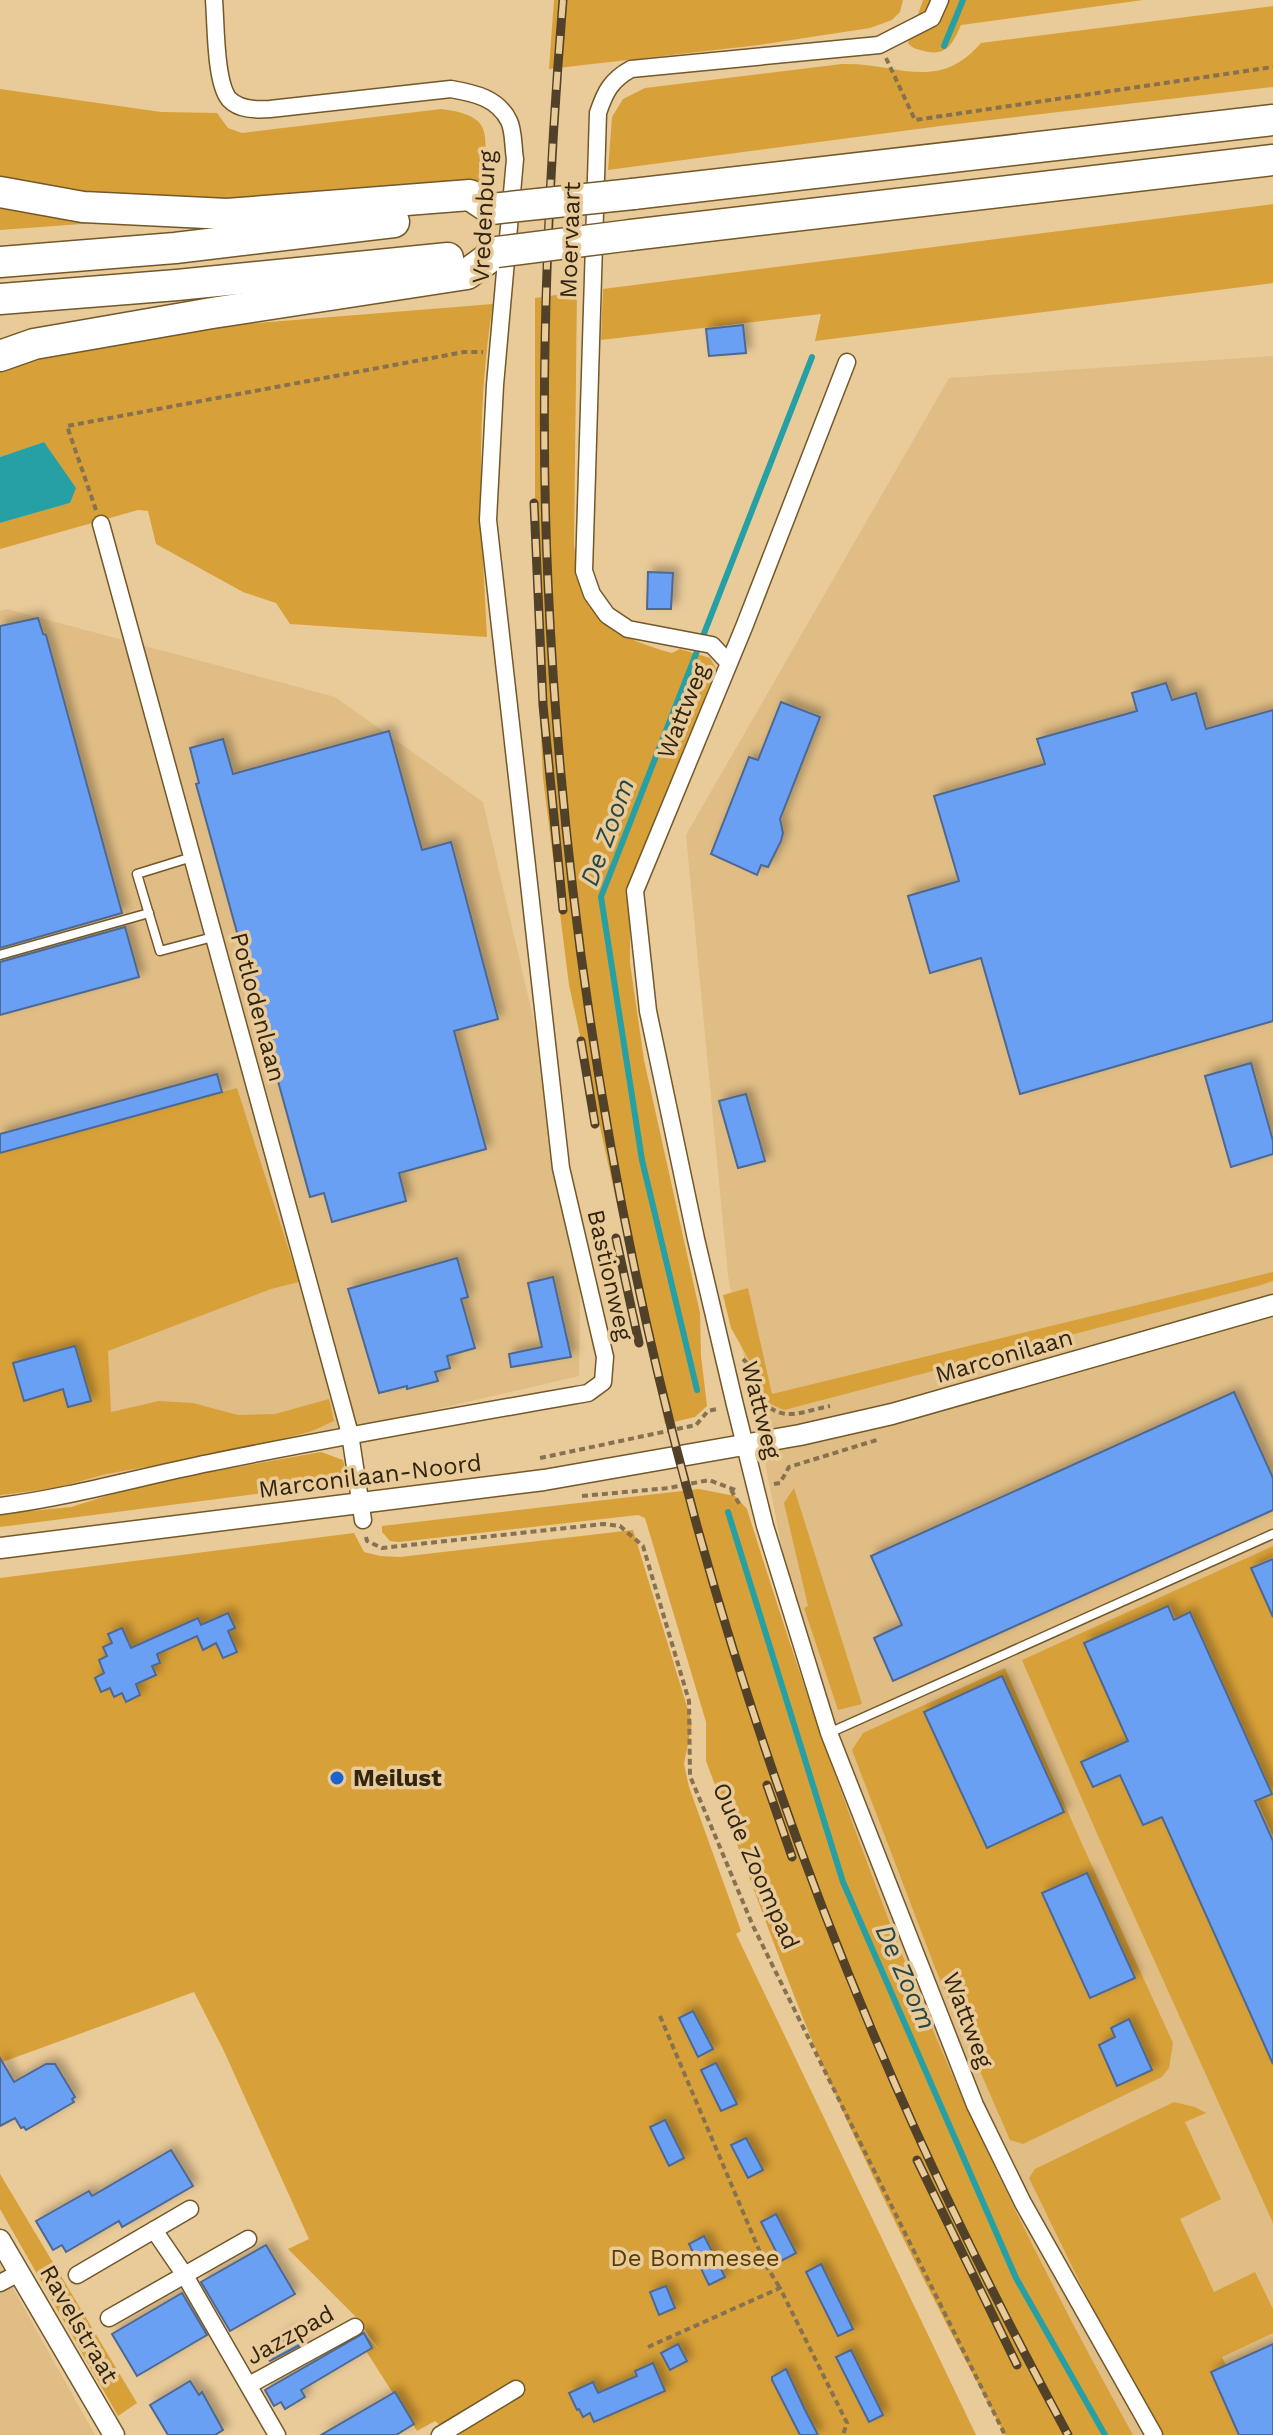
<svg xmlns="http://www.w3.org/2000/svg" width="1273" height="2435" viewBox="0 0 1273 2435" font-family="'Work Sans',sans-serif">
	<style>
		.built { fill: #e0bd85 }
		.green { fill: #d8a038; fill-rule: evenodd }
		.water { fill: #26a0a4 }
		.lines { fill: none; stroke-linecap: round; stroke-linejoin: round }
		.stream { stroke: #26a0a4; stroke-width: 6 }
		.building { fill: #6ba0f3; stroke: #4d6891; stroke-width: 2; filter: url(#shadow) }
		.service-casing { stroke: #735829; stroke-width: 11 }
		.minor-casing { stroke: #735829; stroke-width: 19 }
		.tertiary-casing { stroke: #735829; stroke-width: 23 }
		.motorway-casing { stroke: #735829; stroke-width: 33 }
		.path { stroke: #867151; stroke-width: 4; stroke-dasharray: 6 4; stroke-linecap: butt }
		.service { stroke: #fff; stroke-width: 8 }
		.minor { stroke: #fff; stroke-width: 16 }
		.tertiary { stroke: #fff; stroke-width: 20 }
		.motorway { stroke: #fff; stroke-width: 30 }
		.rail-casing { stroke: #514129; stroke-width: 9 }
		.rail { stroke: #e9ca99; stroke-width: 6; stroke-dasharray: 18; stroke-linecap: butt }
		.motorway-bridge-casing { stroke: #735829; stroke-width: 33; stroke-linecap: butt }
		.motorway-bridge { stroke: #fff; stroke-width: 30 }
		.poi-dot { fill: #1b63ce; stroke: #e9ca99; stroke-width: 3 }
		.labels { text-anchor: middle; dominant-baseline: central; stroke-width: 7; stroke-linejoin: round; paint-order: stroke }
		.street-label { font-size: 24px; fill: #312512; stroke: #e9ca99 }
		.poi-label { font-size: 24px; font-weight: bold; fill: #312512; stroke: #e9ca99; text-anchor: start }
		.park-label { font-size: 24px; fill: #593c00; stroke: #e9ca99 }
		.water-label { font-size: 26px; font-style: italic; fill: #254748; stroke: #e9ca99 }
	</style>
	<defs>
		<filter id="shadow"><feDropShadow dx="5.5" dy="-5.5" stdDeviation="4" flood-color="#0004"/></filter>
	</defs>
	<rect width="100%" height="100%" fill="#e9ca99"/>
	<g class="built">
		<path d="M1273,356V2435H1109L854,1912L728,1276L686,835L949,378Z"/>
		<path d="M7,609L335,697L483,802L581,1224L579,1376L0,1511V611Z"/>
		<path d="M0,2265L95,2435H0Z"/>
	</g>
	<g class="green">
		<path d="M554,0H903L900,12L892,20L870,28L759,45L549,69Z"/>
		<path d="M923,0H1143L961,25C953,43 947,57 924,51C917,49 913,49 908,43Z"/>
		<path d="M1273,6V87L948,125L608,170L612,117L623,99L645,88L842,64C896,62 937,94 981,43Z"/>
		<path d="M0,89L161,112L217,113L228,128L242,133L441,109C498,116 484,136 484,184L307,203L223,209L0,183Z"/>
		<path d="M0,202L122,221L0,230Z"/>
		<path d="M1273,204V283L815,341L821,314L601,340L603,289Z"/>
		<path d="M577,292L574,545C584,614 604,634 672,653L680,649L710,658L716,668L661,814L630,914V963L644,1060L700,1313L701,1356L707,1406L695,1417L665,1424L569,985L543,778L535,608V298Z"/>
		<path d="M493,304C475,413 481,526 487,637L290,624L276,603L243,592L156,544L148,511L138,510L0,549V523L70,503L44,442L0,457V367L135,333Z"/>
		<path d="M237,1088L299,1282L271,1289L108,1351L111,1412L159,1401L193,1403L238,1415L275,1414L329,1399L334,1421L312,1431L246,1449L106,1474L55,1488L0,1495V1153Z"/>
		<path d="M1273,1272V1281L1258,1286L784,1410L764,1401L757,1386L753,1367L731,1328L723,1295L748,1288L772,1394Z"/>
		<path d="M321,1452L343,1460L346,1472L342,1483L0,1527V1514L71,1507L148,1483Z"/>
		<path d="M794,1488L862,1704L838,1710L804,1608L808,1606L784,1503Z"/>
		<path d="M699,1489L735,1496L747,1509C796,1667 850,1823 911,1977C974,2134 1051,2287 1133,2435H1005C941,2315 878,2193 824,2069C781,1968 745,1864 706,1761V1722L645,1518L638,1515L399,1542L390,1541L382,1532V1526Z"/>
		<path d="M633,1530L692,1723L684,1764L689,1787L741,1931L736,1934L976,2435H452L435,2421L417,2431L354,2332L360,2329L379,2350L355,2316L288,2249L309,2239L223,2049L194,1992L0,2063V1578L354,1533L364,1552L380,1556L400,1557Z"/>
		<path d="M1273,1546V1557L1251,1567L1273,1615V1836L1170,1606L1086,1644L1273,2058V2223L1098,1836L1022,1660Z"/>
		<path d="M1005,1668L1078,1835L1173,2043L1169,2068L1162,2077L1023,2144L1010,2140L936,1970L852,1750L863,1733ZM925,1712L1064,1812H1063L987,1847Z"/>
		<path d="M1174,2102L1195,2107L1206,2113L1185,2122L1221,2199L1180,2219L1214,2292L1255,2272L1273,2309V2333L1222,2357L1258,2435H1161L1102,2328L1029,2178L1035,2169Z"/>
		<path d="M0,2174L137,2403L118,2416L0,2209Z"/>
	</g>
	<path class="water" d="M44,442L76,488L70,503L0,523V457Z"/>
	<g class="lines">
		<g class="stream">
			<path d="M944,46L963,0"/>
			<path d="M697,1390L642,1160L601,897L812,357"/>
			<path d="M728,1512L843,1882L1016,2278L1105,2435"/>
		</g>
	</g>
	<g class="building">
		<path d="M743,325L746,353L709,356L706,329Z"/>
		<path d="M648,572L673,573L671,609H647Z"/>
		<path d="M38,618L43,634L46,635L122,913L0,948V626Z"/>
		<path d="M1166,683L1172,700L1196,693L1206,729L1273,710V1021L1020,1094L981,958L930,973L908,896L959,881L934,796L1045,764L1037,739L1137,711L1132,693Z"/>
		<path d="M781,702L820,717L780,819L783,833L781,841L768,867L761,865L757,875L711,854L749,757L758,760Z"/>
		<path d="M389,731L422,850L451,842L498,1019L454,1031L486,1149L399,1173L406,1201L332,1222L324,1193L310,1197L196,784L199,783L190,748L223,739L233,774Z"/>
		<path d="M125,927L139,977L0,1015V962Z"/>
		<path d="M1251,1063L1273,1141V1154L1231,1167L1205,1076Z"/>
		<path d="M217,1074L222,1092L0,1153V1134Z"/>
		<path d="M746,1094L765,1161L738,1168L719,1101Z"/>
		<path d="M457,1258L468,1297L461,1299L475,1348L447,1356L450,1368L435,1372L438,1381L407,1389V1386L379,1393L348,1289Z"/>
		<path d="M553,1277L571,1357L511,1367L509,1354L542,1347L528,1283Z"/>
		<path d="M75,1346L91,1401L68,1407L63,1389L24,1401L13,1363Z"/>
		<path d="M1234,1392L1273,1478V1510L893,1681L874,1638L902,1625L871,1556Z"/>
		<path d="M1273,1559V1617L1251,1568Z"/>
		<path d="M1168,1606L1174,1620L1190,1612L1272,1794L1255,1801L1273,1841V2064L1162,1817L1143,1825L1120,1775L1093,1787L1081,1762L1128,1741L1084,1643Z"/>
		<path d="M228,1613L235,1628L228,1631L237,1652L223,1658L216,1643L203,1650L197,1636L157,1654L160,1663L152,1666L156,1675L136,1684L140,1695L126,1702L122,1693L114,1697L110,1688L101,1692L95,1678L104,1673L99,1660L107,1656L103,1647L112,1643L108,1634L122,1628L131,1648L198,1618L201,1625Z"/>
		<path d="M1002,1676L1064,1812L987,1848L924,1712Z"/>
		<path d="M1087,1873L1135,1978L1090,1998L1042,1893Z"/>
		<path d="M693,2011L713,2049L698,2057L679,2018Z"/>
		<path d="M1129,2019L1152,2070L1117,2086L1099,2045L1115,2037L1111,2028Z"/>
		<path d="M0,2058L14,2082L46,2064H55L75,2097L72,2099L74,2102L26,2130L24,2127L21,2128L15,2118L0,2126Z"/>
		<path d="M716,2063L737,2104L721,2111L701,2070Z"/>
		<path d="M665,2120L684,2158L669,2166L650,2127Z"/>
		<path d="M746,2138L763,2170L748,2178L731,2145Z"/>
		<path d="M171,2150L193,2186L122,2227L119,2221L66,2252L62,2245L53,2250L36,2221L89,2191L92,2196Z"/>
		<path d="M776,2214L796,2253L781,2261L761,2222Z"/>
		<path d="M704,2236L725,2277L709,2285L689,2244Z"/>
		<path d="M266,2245L295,2294L230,2331L201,2282Z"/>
		<path d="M821,2264L853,2329L838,2336L806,2272Z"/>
		<path d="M666,2286L675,2308L659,2315L650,2292Z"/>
		<path d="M182,2293L207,2335L137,2376L112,2334Z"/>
		<path d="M294,2331L302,2344L270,2361L267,2357L283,2348L279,2340Z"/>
		<path d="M364,2333L372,2348L301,2390L305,2397L285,2409L281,2402L274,2406L265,2390Z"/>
		<path d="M678,2344L687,2361L670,2370L661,2353Z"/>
		<path d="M1273,2344V2435H1239L1211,2372Z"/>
		<path d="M851,2350L883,2415L869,2422L836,2357Z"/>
		<path d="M653,2363L665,2391L594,2422L590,2413L583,2417L579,2409L577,2410L569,2393L593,2382L598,2393L637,2376L635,2371Z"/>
		<path d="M786,2369L805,2410L818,2435H800L772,2380V2377Z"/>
		<path d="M190,2381L199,2395L202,2392L223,2430L215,2435H168L150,2405Z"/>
		<path d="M395,2392L414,2424L396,2435H321Z"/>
	</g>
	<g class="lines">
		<g class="service-casing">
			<g id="service">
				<path d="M192,857L137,874L160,951L213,937"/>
				<path d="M0,955L149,913"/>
				<path d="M829,1733L1273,1534"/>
			</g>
		</g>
		<g class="minor-casing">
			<g id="minor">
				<path d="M847,362L744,627L635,891L648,1011L696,1239L735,1405L765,1526L829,1733L975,2105L1023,2203L1154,2435"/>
				<path d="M101,524L350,1434L363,1520"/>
				<path d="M728,662L712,645L628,629L607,615L592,594L584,571L598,113C605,92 611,80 631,69L879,45L932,18L940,0"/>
				<path d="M0,1506C71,1497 139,1477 209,1463C335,1437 462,1415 588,1393L603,1382L605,1357L561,1168L488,520L495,385L515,159C513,148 514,131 509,121C498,98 474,93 451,89L270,109C256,110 239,110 229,99C215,82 216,23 214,0"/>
				<path d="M154,2230L190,2209"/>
				<path d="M77,2275L154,2230L184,2274L277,2435"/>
				<path d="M0,2283L19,2273"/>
				<path d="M109,2318L248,2239"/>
				<path d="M249,2385L355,2327"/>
				<path d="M440,2435L516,2389"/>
			</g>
		</g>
		<g class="tertiary-casing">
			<g id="tertiary">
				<path d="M0,1548L544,1480L800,1435L892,1414L1273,1305"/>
				<path d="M0,2240L114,2435"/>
			</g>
		</g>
		<g class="motorway-casing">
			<g id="motorway">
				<path d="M0,192L83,207L227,214L470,195L491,209"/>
				<path d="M633,194L1273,120"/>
				<path d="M631,235L1273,160"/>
				<path d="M0,262L175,248L394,222"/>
				<path d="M0,299L177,285L448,258"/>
				<path d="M0,356L34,344L212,313L467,274L497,252"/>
			</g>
		</g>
		<g class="path">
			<path d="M886,58L915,120L1273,67"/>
			<path d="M96,510L67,426L464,352H483"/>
			<path d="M743,1359L748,1364L752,1383L761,1400"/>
			<path d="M753,1401L761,1400C784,1424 802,1411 830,1406"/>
			<path d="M540,1458L696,1425L708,1411L717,1409"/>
			<path d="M774,1484L780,1483L789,1467L880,1439"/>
			<path d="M731,1490L740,1505"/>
			<path d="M582,1496L669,1488L709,1480L738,1491"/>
			<path d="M366,1537L367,1541L382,1548L603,1524L620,1526L643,1546L689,1701L690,1776L753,1926L1005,2435"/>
			<path d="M660,2016L765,2264L780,2288"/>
			<path d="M648,2347L780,2288L847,2423L843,2435"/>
		</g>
		<use href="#service" class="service"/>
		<use href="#minor" class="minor"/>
		<use href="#tertiary" class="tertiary"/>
		<use href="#motorway" class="motorway"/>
		<g class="rail-casing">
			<g id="rail">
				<path d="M563,0C547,194 539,389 548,583C572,1115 695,1644 915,2129C962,2233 1014,2335 1068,2435"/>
				<path d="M534,503L543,705L563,910"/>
				<path d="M581,1041L595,1124"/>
				<path d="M616,1238L639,1343"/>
				<path d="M767,1785L792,1857"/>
				<path d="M917,2160L1017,2365"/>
			</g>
		</g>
		<use href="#rail" class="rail"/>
		<g class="motorway-bridge-casing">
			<g id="motorway-bridge">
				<path d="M491,209L633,194"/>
				<path d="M497,252L631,235"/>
			</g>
		</g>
		<use href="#motorway-bridge" class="motorway-bridge"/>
	</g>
	<circle class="poi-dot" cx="337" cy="1778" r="8"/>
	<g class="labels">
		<g class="street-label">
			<text transform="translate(484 217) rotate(-87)">Vredenburg</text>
			<text transform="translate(570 240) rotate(-88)">Moervaart</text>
			<text transform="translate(683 711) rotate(-68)">Wattweg</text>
			<text transform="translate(258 1007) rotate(75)">Potlodenlaan</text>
			<text transform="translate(610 1275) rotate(77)">Bastionweg</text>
			<text transform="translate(1004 1356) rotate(-16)">Marconilaan</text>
			<text transform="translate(761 1410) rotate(76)">Wattweg</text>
			<text transform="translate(370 1476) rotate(-7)">Marconilaan-Noord</text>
			<text transform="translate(756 1866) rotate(66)">Oude Zoompad</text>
			<text transform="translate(968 2020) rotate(69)">Wattweg</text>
			<text transform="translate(79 2324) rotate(60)">Ravelstraat</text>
			<text transform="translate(290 2335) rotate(-29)">Jazzpad</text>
		</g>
		<g class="poi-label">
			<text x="353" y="1778">Meilust</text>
		</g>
		<g class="park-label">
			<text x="695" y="2258">De Bommesee</text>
		</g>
		<g class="water-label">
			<text transform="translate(607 832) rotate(-70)">De Zoom</text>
			<text transform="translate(906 1977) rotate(66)">De Zoom</text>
		</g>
	</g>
</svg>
